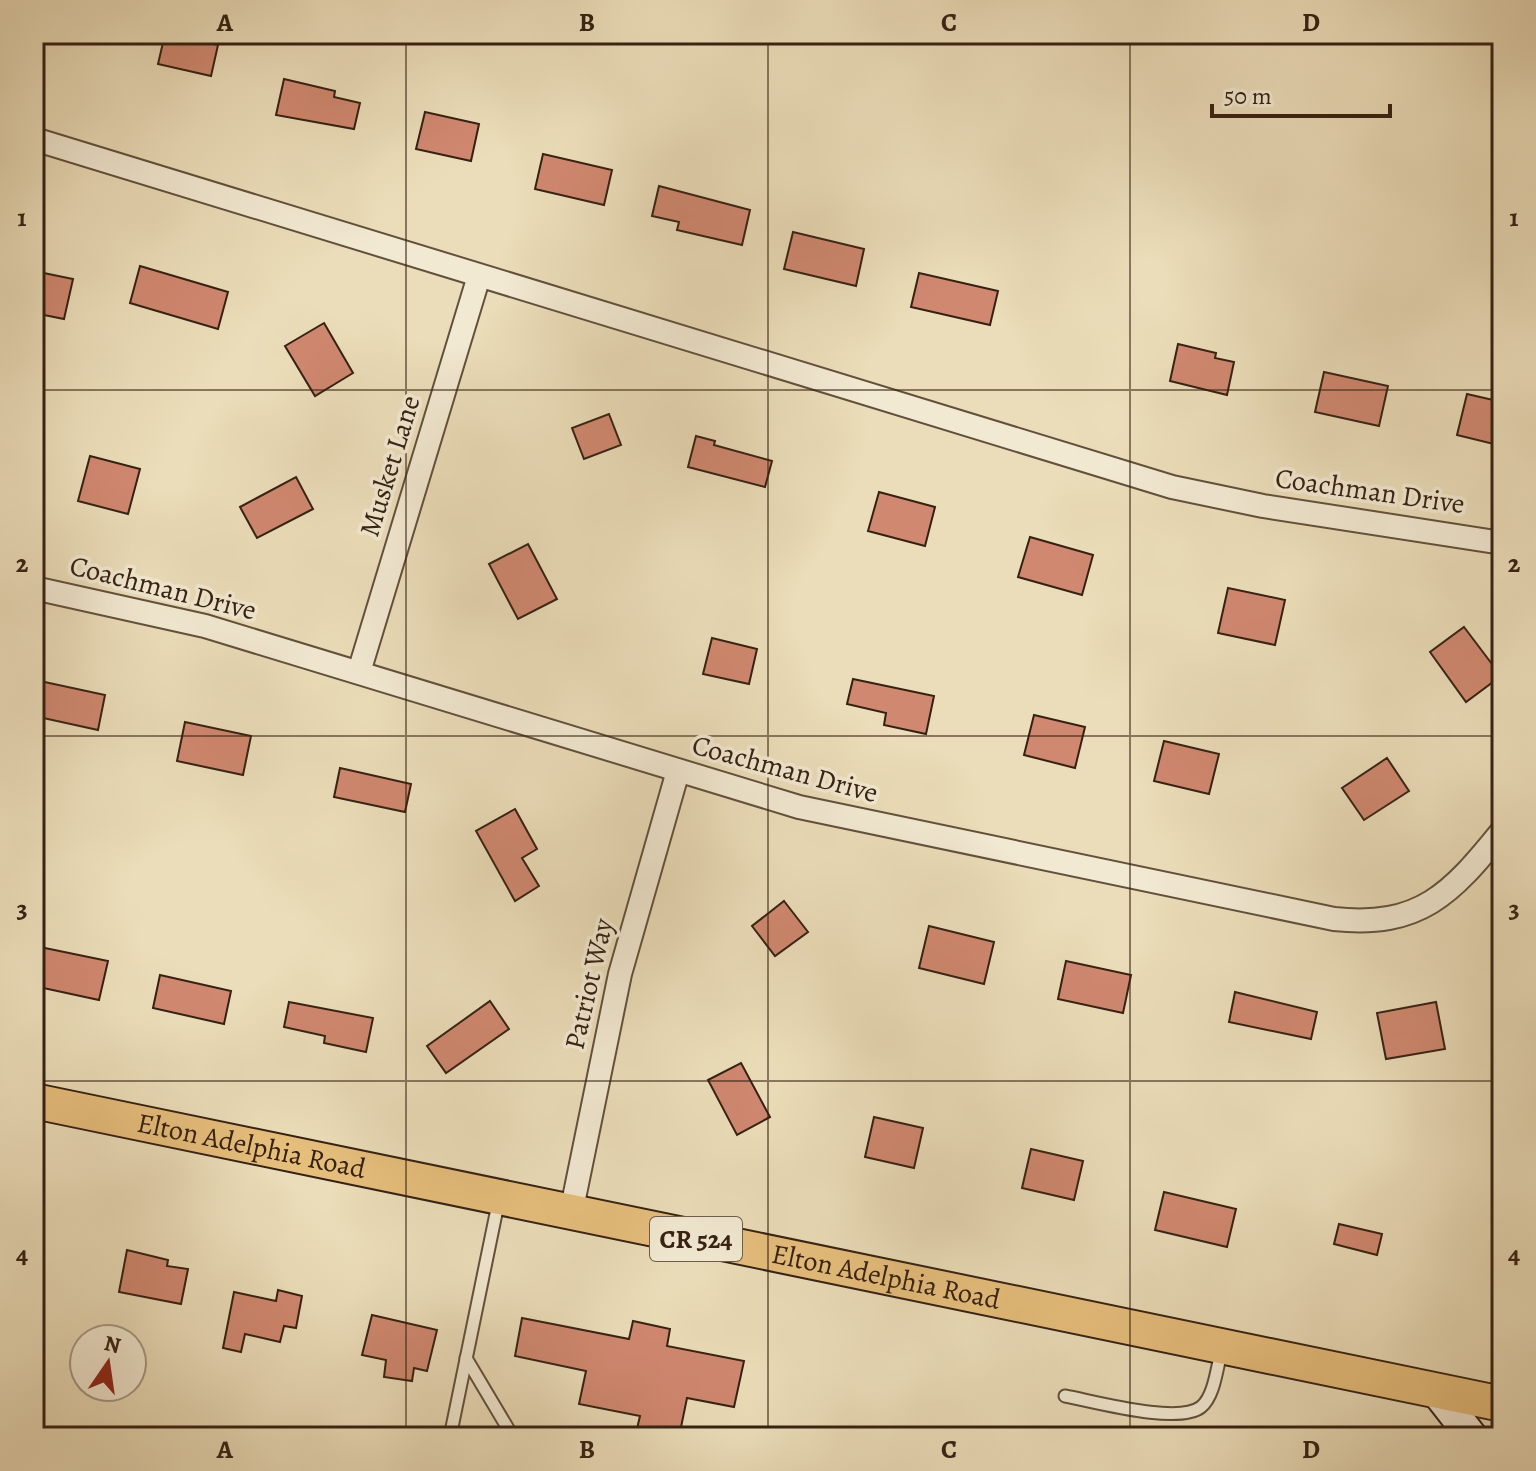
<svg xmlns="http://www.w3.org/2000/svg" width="1536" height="1471" viewBox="0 0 1536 1471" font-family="Alegreya,serif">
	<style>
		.building { fill: #d08870; stroke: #352113; stroke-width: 2 }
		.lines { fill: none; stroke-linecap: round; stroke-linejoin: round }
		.service-casing { stroke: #62503c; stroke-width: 15 }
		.minor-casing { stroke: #62503c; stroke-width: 26 }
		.secondary-casing { stroke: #352113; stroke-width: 34 }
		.primary-casing { stroke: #352113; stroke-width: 38 }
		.service { stroke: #f2e9d2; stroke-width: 11 }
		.minor { stroke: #f2e9d2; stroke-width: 22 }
		.secondary { stroke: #f2e9d2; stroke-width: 30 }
		.primary { stroke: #e6be7c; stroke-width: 34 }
		.grid { fill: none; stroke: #352113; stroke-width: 2; stroke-opacity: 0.55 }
		.labels { text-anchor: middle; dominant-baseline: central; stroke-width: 7; stroke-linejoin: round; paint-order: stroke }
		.shield { fill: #f2e9d2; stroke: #6e5d4c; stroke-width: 2 }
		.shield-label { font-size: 26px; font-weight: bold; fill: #352113 }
		.street-label { font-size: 28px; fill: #352113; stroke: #f2e9d2 }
		.neatline { fill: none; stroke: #352113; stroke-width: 3 }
		.grid-label { font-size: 26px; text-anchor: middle; font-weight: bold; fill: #352113 }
	</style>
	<rect width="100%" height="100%" fill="#ebddb9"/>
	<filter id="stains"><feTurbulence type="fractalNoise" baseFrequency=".0025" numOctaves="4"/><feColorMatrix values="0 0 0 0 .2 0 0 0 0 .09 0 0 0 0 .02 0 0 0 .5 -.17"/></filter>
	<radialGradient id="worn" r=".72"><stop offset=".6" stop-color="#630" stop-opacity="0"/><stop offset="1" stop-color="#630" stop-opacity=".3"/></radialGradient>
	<g class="building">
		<path d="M165,34L218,45L211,76L158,64Z"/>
		<path d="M284,79L335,91L334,97L360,103L354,129L276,115Z"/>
		<path d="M425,112L479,124L471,161L416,149Z"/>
		<path d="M543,154L612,170L604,205L535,189Z"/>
		<path d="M659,186L750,210L742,245L677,230L679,222L652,216Z"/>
		<path d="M793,232L864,249L856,286L784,269Z"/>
		<path d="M140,266L228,292L218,329L130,303Z"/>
		<path d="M34,271L73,279L64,319L34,313L39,294L34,293Z"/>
		<path d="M919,273L998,291L990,325L911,307Z"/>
		<path d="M324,323L353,373L315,396L285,346Z"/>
		<path d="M1178,344L1216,353L1215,358L1234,362L1227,395L1170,381Z"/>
		<path d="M1324,372L1388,386L1379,426L1315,412Z"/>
		<path d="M1467,394L1502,402V446L1457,435Z"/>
		<path d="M609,414L621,445L584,459L572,428Z"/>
		<path d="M696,436L715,441L714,445L772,461L765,487L688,467Z"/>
		<path d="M90,456L140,469L128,514L78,501Z"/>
		<path d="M296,477L313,509L257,538L240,507Z"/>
		<path d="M879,492L935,507L925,546L868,531Z"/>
		<path d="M1030,537L1093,555L1082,595L1018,577Z"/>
		<path d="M528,544L557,599L518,619L489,564Z"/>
		<path d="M1228,588L1285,600L1275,645L1218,633Z"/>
		<path d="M1464,627L1501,676L1466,702L1430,652Z"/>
		<path d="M712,638L757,649L749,684L703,674Z"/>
		<path d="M853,679L934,696L926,734L884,725L886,713L847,704Z"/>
		<path d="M40,681L105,695L98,730L34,716Z"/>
		<path d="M1034,715L1085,727L1075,768L1024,755Z"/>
		<path d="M185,722L251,736L243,775L177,761Z"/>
		<path d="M1164,741L1219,754L1209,794L1154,781Z"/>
		<path d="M1387,758L1409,791L1364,820L1342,788Z"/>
		<path d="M340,768L411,784L405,812L334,797Z"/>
		<path d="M515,809L537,849L522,858L539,886L515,901L476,831Z"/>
		<path d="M784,901L808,932L775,956L752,926Z"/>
		<path d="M929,926L994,942L984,984L919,968Z"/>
		<path d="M40,947L108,961L99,1000L34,986Z"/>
		<path d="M1066,961L1131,975L1123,1013L1058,999Z"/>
		<path d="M160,975L231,991L224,1024L153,1008Z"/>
		<path d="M1235,992L1317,1012L1311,1039L1229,1022Z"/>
		<path d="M490,1001L509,1029L446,1073L427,1046Z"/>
		<path d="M289,1002L373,1018L366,1052L324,1043L325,1036L284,1027Z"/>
		<path d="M1436,1002L1445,1049L1386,1059L1377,1013Z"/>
		<path d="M741,1063L770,1117L737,1135L708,1080Z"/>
		<path d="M874,1117L923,1128L914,1168L865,1157Z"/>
		<path d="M1031,1149L1083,1161L1074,1200L1022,1188Z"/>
		<path d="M1164,1192L1236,1209L1227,1247L1155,1230Z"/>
		<path d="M1339,1224L1382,1234L1377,1255L1334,1244Z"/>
		<path d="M127,1250L168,1260L167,1266L188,1269L181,1304L119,1292Z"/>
		<path d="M278,1290L302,1296L296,1328L284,1326L280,1342L245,1334L241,1352L223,1348L234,1292L276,1301Z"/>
		<path d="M372,1315L437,1330L427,1371L414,1368L412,1381L384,1377L386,1360L362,1355Z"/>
		<path d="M522,1318L629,1339L633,1321L670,1329L667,1346L744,1361L734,1407L687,1398L679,1437H635L640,1416L579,1404L586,1371L515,1356Z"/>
	</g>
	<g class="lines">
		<g class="service-casing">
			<g id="service">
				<path d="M466,1358L513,1437"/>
				<path d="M1065,1396C1093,1401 1178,1425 1201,1407C1215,1396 1217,1365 1222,1349"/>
				<path d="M450,1437L499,1199"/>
			</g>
		</g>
		<g class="minor-casing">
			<g id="minor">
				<path d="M34,139L1172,487L1263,506L1502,543"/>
				<path d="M34,588L205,626L799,807L1334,919C1420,928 1451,894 1502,831"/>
				<path d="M359,672L479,276"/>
				<path d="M571,1213L620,974L678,771"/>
			</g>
		</g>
		<g class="secondary-casing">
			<path id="secondary" d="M1436,1391L1472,1437"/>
		</g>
		<g class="primary-casing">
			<g id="primary">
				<path id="s1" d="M34,1101L1502,1404"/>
			</g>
		</g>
		<use href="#service" class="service"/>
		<use href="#minor" class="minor"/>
		<use href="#secondary" class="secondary"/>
		<use href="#primary" class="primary"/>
	</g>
	<path class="grid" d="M406,34V1437M768,34V1437M1130,34V1437M34,390H1502M34,736H1502M34,1081H1502"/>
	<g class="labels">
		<rect class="shield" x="650" y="1217" width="92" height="44" rx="6"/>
		<g class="shield-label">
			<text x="696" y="1239">CR 524</text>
		</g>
		<g class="street-label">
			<text transform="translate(390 466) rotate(-73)">Musket Lane</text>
			<text transform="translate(1370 491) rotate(8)">Coachman Drive</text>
			<text transform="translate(163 588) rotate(14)">Coachman Drive</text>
			<text transform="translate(785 769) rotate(15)">Coachman Drive</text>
			<text transform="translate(589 984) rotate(-77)">Patriot Way</text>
			<text stroke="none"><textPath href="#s1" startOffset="222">Elton Adelphia Road</textPath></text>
			<text stroke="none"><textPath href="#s1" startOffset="870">Elton Adelphia Road</textPath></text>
		</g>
	</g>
	<rect width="1536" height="1471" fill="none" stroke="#ebddb9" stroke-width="88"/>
	<g transform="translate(108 1363) rotate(13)"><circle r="38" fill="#f2e9d2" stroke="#a69986" stroke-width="2"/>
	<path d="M0-6L14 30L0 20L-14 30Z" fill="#8f2418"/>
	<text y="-12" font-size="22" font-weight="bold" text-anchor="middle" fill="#352113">N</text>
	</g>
	<path d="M1212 104v12h178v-12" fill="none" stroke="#352113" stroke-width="4"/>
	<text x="1224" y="104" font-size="24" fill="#352113" stroke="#f2e9d2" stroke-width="6" paint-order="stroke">50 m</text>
	<rect x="44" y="44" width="1448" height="1383" class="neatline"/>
	<g class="grid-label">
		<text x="225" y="31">A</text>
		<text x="587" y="31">B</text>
		<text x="949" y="31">C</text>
		<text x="1311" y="31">D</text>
		<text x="22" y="226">1</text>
		<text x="1514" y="226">1</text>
		<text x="22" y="572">2</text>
		<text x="1514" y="572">2</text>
		<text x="22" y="917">3</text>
		<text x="1514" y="917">3</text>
		<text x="22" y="1263">4</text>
		<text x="1514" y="1263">4</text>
		<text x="225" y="1458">A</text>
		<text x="587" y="1458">B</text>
		<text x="949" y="1458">C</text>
		<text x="1311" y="1458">D</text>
	</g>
	<rect width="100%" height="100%" filter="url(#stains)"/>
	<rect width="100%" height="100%" fill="url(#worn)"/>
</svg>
